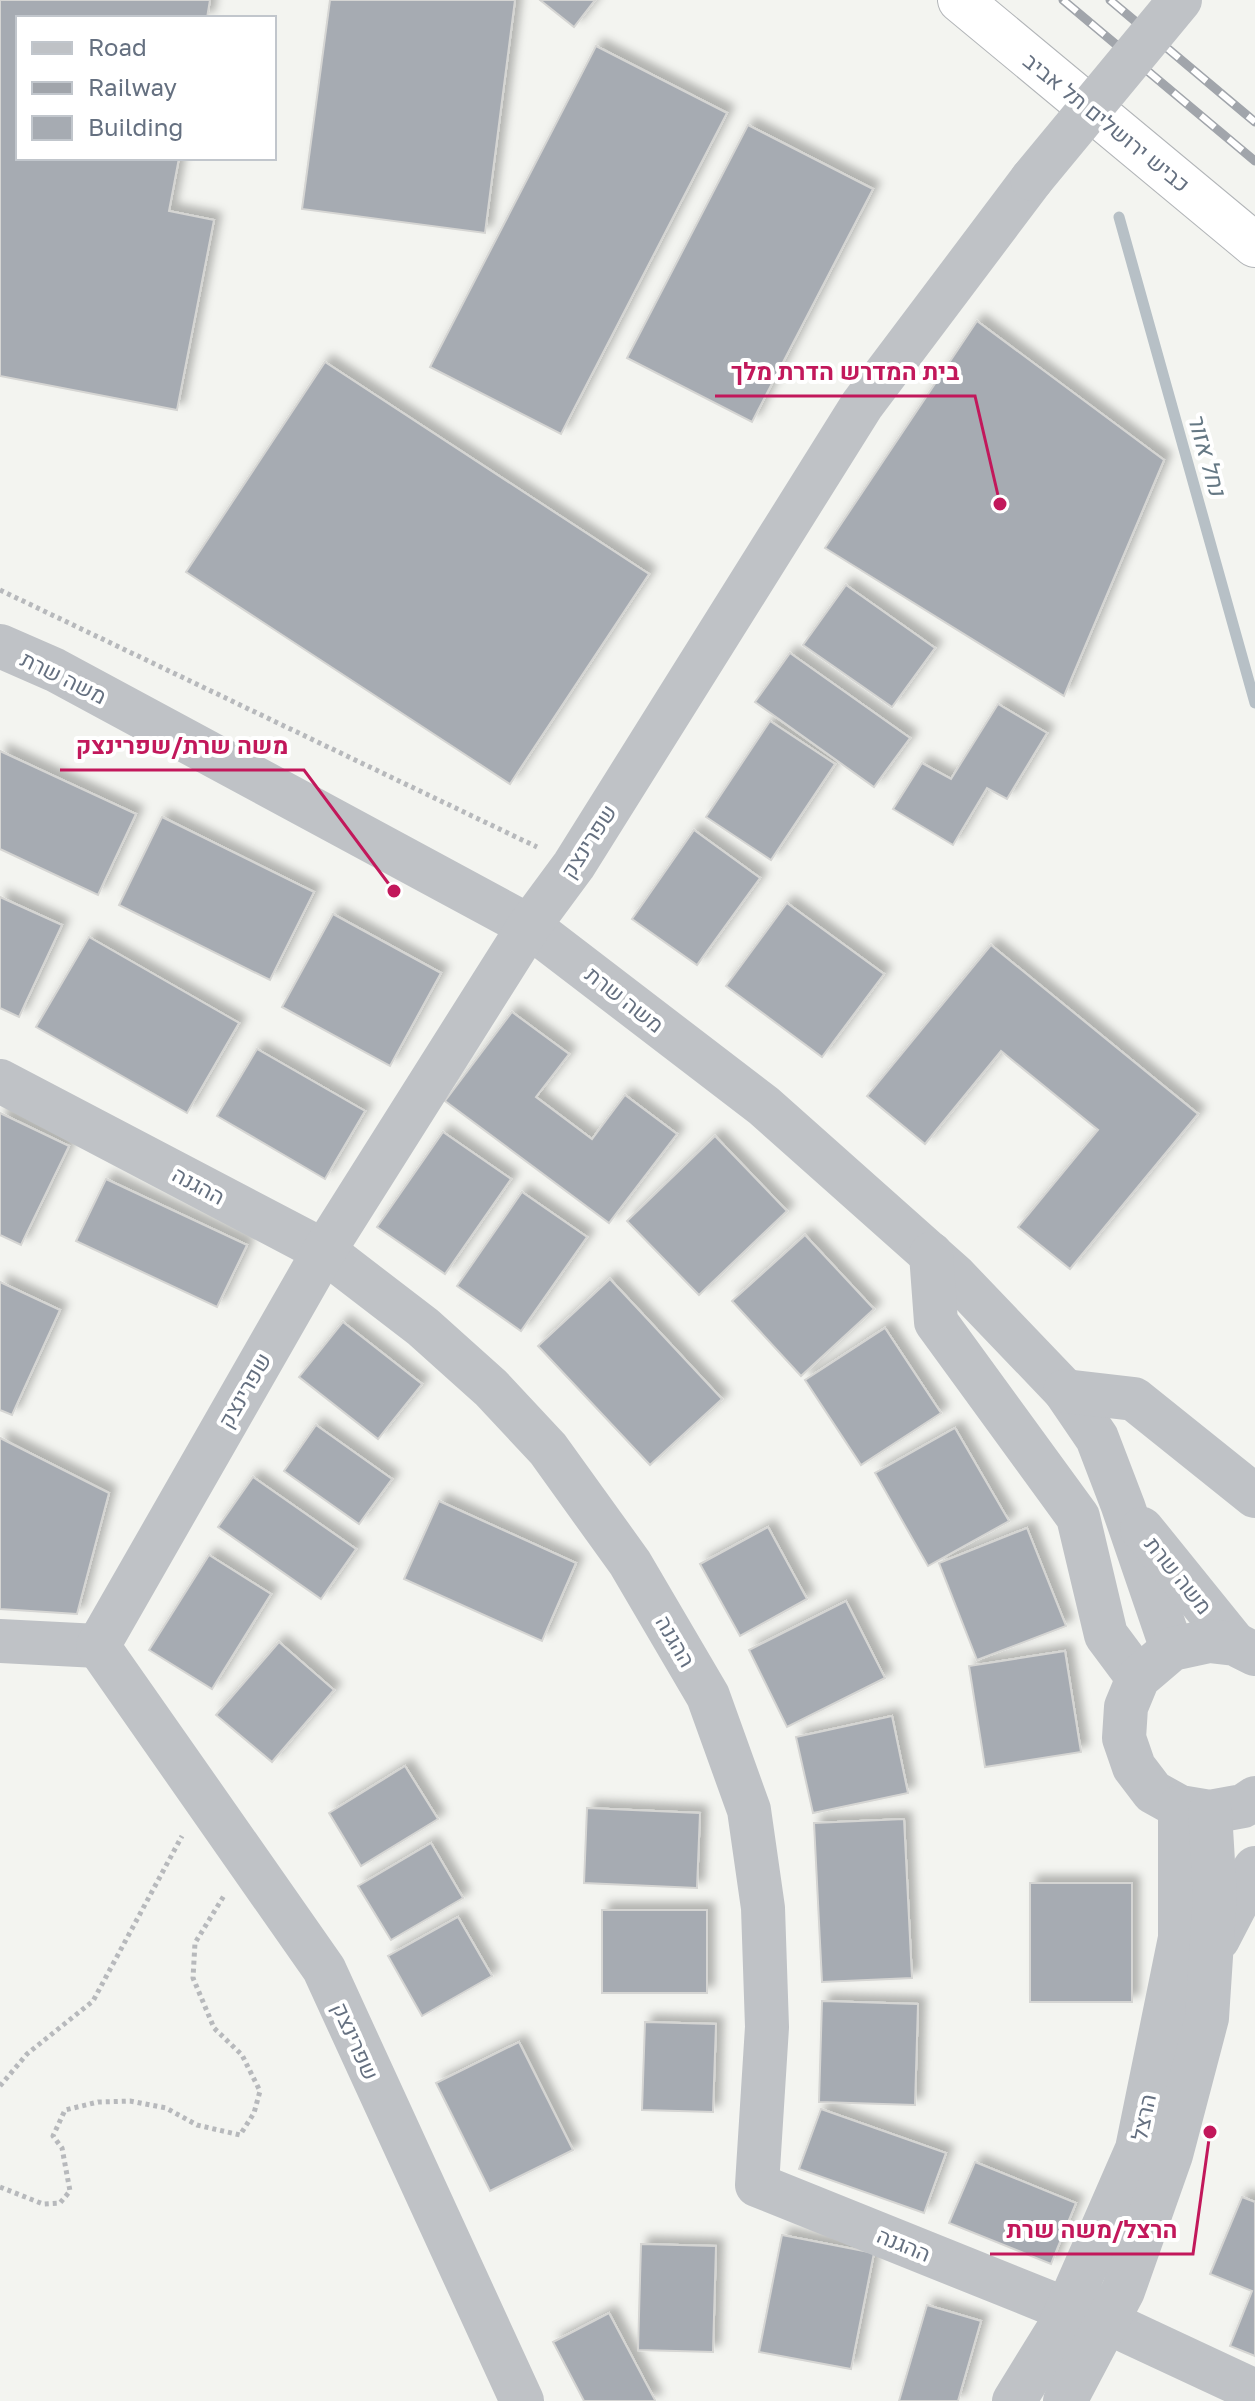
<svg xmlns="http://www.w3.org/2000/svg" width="1255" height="2401" viewBox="0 0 1255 2401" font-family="'Golos Text',Heebo,sans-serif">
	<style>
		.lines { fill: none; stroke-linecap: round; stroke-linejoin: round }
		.stream { stroke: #b7c0c6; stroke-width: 11 }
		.building { fill: #a6abb2; stroke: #d5d5d3; stroke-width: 2; filter: url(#shadow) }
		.highway-casing { stroke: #b2b5b8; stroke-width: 46 }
		.path { stroke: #b7b9bc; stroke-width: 5; stroke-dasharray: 4 4; stroke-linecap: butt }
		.minor { stroke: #bfc2c6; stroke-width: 44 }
		.highway { stroke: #fff; stroke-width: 44 }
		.rail-casing { stroke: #a1a5ab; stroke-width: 9 }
		.rail { stroke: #fff; stroke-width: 6; stroke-dasharray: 18; stroke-linecap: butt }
		.minor-bridge { stroke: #bfc2c6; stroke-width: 44 }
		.labels { text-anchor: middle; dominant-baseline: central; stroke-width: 8; stroke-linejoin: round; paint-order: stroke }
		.street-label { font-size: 22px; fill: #657080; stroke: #fff }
		.water-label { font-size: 24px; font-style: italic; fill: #657884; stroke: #fff }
		.leader { fill: none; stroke: #c2185b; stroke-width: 3 }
		.callout-dot { fill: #c2185b; stroke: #fff; stroke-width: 3 }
		.callout-label { font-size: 24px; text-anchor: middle; font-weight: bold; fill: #c2185b; stroke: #fff; stroke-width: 8; stroke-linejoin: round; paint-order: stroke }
	</style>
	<defs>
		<filter id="shadow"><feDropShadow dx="7" dy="-7" stdDeviation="4" flood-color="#0004"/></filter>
	</defs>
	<rect width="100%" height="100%" fill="#f3f4f0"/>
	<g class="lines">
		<path class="stream" d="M1119,217L1255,703"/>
	</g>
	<g class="building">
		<path d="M0,0H210L207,18H18V158H179L169,211L214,220L177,410L0,376Z"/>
		<path d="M330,0H515L485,233L302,209Z"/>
		<path d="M540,0H595L574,27Z"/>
		<path d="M596,46L727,113L561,434L430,367Z"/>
		<path d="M748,125L873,189L752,422L627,358Z"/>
		<path d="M977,321L1164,460L1064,696L825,548Z"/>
		<path d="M325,362L649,574L510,784L186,572Z"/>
		<path d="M846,585L935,648L892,707L803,645Z"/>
		<path d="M790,653L910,738L874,787L755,702Z"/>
		<path d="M998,704L1047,733L1007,799L987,788L953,845L893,809L922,763L951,779Z"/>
		<path d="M770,721L835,764L771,860L706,817Z"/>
		<path d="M0,751L136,814L98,895L0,849Z"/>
		<path d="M162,817L314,892L270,980L119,905Z"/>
		<path d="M694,830L760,878L697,965L632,919Z"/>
		<path d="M0,897L62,925L19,1017L0,1008Z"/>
		<path d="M787,903L884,974L822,1057L726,986Z"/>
		<path d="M333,914L441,973L390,1066L282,1007Z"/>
		<path d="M89,937L239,1023L187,1113L36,1027Z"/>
		<path d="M991,945L1198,1114L1070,1269L1018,1227L1098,1130L1001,1051L925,1144L867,1096Z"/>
		<path d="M512,1012L569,1054L536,1097L592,1139L625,1095L677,1134L609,1223L445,1101Z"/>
		<path d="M257,1049L365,1111L325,1179L217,1116Z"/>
		<path d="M0,1113L69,1146L21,1245L0,1235Z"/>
		<path d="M443,1132L511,1179L445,1274L377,1227Z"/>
		<path d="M715,1136L787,1211L699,1295L627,1221Z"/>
		<path d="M106,1179L247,1245L217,1307L76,1241Z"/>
		<path d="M522,1192L587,1237L521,1331L457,1286Z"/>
		<path d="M805,1235L874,1309L801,1376L732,1301Z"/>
		<path d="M610,1279L722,1399L650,1465L538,1346Z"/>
		<path d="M0,1282L60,1310L12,1415L0,1410Z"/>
		<path d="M343,1322L422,1384L378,1439L299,1377Z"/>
		<path d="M885,1328L941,1413L861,1465L805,1380Z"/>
		<path d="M316,1425L392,1479L359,1524L284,1471Z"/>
		<path d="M955,1428L1009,1521L928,1566L875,1473Z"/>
		<path d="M0,1438L109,1493L77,1614L0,1609Z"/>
		<path d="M253,1477L356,1549L321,1599L218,1527Z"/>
		<path d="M439,1501L576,1563L542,1641L404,1579Z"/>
		<path d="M768,1527L807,1599L740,1636L700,1564Z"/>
		<path d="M1027,1528L1066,1626L977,1660L939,1563Z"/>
		<path d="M209,1555L271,1594L212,1689L149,1650Z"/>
		<path d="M846,1601L885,1678L787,1727L749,1650Z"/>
		<path d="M279,1642L334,1690L272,1762L216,1715Z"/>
		<path d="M1065,1651L1081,1752L985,1767L969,1666Z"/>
		<path d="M892,1716L908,1793L813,1813L796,1737Z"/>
		<path d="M405,1766L438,1819L361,1866L329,1813Z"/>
		<path d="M587,1808L700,1813L697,1888L584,1883Z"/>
		<path d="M904,1819L912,1978L822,1982L814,1823Z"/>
		<path d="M431,1843L463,1898L391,1940L358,1886Z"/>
		<rect x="1030" y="1883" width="102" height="119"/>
		<rect x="602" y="1910" width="105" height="83"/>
		<path d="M458,1917L492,1976L422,2016L388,1956Z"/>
		<path d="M822,2001L918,2004L915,2105L819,2102Z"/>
		<path d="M645,2022L716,2024L713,2112L642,2110Z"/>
		<path d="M519,2042L573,2150L490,2191L436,2083Z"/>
		<path d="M821,2109L946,2153L924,2213L799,2169Z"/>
		<path d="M975,2162L1076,2203L1051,2264L949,2223Z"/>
		<path d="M1242,2197L1255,2202V2356L1230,2346L1252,2291L1210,2274Z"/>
		<path d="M782,2235L874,2253L851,2369L759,2352Z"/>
		<path d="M641,2244L716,2246L713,2352L638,2350Z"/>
		<path d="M927,2305L981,2321L958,2401H899Z"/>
		<path d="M609,2313L655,2400L654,2401H584L553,2342Z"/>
	</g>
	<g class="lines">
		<g class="highway-casing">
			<path id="highway" d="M960,0L1255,245"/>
		</g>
		<g class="path">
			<path d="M0,590L537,847"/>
			<path d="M0,2086L27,2054L93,2001L182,1836"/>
			<path d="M0,2187L43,2204L60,2203L70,2191L62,2148L53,2136L65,2110L98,2102L130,2101L166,2108L197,2125L240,2135L254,2113L260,2091L242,2055L214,2028L193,1978L195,1943L225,1894"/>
		</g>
		<g class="minor">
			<path d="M0,646L55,670L529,926L764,1106L955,1276L1065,1391L1097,1438L1123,1506L1172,1649"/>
			<path d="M0,1081L324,1251L423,1327L491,1388L548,1449L630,1563L708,1696L749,1810L763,1908L767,2027L757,2185L1068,2310"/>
			<path d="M931,1254L936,1322L1078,1517L1106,1635L1138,1678"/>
			<path d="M1065,1391L1134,1399L1255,1496"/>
			<path d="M1142,1529L1235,1644"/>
			<path d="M0,1641L98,1646"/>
			<path d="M1255,1654L1235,1644L1209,1641L1172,1649L1138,1678L1126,1707L1124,1738L1134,1767L1153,1792L1180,1807L1210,1812L1243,1806L1255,1798"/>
			<path d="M1218,1939L1255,1868"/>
			<path d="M1107,2322L1255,2391"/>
			<path d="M522,2401L324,1969L98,1646L324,1251L529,926L574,865L862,405L1032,179"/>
			<path d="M1014,2401L1059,2328L1137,2149L1180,1938V1807"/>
			<path d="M1065,2401L1123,2291L1171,2155L1207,2018L1215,1895L1210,1812"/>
		</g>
		<use href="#highway" class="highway"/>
		<g class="rail-casing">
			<g id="rail">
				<path d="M1063,0L1255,161"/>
				<path d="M1110,0L1255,122"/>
			</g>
		</g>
		<use href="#rail" class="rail"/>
		<path class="minor-bridge" d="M1032,179L1180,0"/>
	</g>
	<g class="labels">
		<g class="street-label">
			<text transform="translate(1107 122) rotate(39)">כביש ירושלים תל אביב</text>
			<text transform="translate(64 677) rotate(26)">משה שרת</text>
			<text transform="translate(588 841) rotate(-57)">שפרינצק</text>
			<text transform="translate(625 999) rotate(38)">משה שרת</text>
			<text transform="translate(199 1185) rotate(28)">ההגנה</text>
			<text transform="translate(244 1390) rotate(-60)">שפרינצק</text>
			<text transform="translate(1179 1575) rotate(51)">משה שרת</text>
			<text transform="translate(676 1641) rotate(60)">ההגנה</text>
			<text transform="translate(356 2041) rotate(66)">שפרינצק</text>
			<text transform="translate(1143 2117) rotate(-78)">הרצל</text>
			<text transform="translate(904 2244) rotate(22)">ההגנה</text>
		</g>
		<g class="water-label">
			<text transform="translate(1208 454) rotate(74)">נחל אזור</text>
		</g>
	</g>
	<path class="leader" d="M1000 504L975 396H715M394 891L304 770H60M1210 2132L1193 2254H990"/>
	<g class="callout-dot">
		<circle cx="1000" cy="504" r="8"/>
		<circle cx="394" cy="891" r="8"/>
		<circle cx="1210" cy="2132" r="8"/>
	</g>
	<g class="callout-label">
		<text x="845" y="380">בית המדרש הדרת מלך</text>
		<text x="182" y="754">משה שרת/שפרינצק</text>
		<text x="1092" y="2238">הרצל/משה שרת</text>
	</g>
	<rect x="16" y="16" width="260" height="144" fill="#ffffff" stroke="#c1c6cc" stroke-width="2"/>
	<rect x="32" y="42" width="40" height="12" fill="#bfc2c6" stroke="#c1c6cc" stroke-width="2"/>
	<text x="88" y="56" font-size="24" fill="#657080">Road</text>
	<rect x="32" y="82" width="40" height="12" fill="#a1a5ab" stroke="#c1c6cc" stroke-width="2"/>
	<text x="88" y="96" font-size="24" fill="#657080">Railway</text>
	<rect x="32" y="116" width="40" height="24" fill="#a6abb2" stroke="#c1c6cc" stroke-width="2"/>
	<text x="88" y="136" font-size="24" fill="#657080">Building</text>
</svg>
